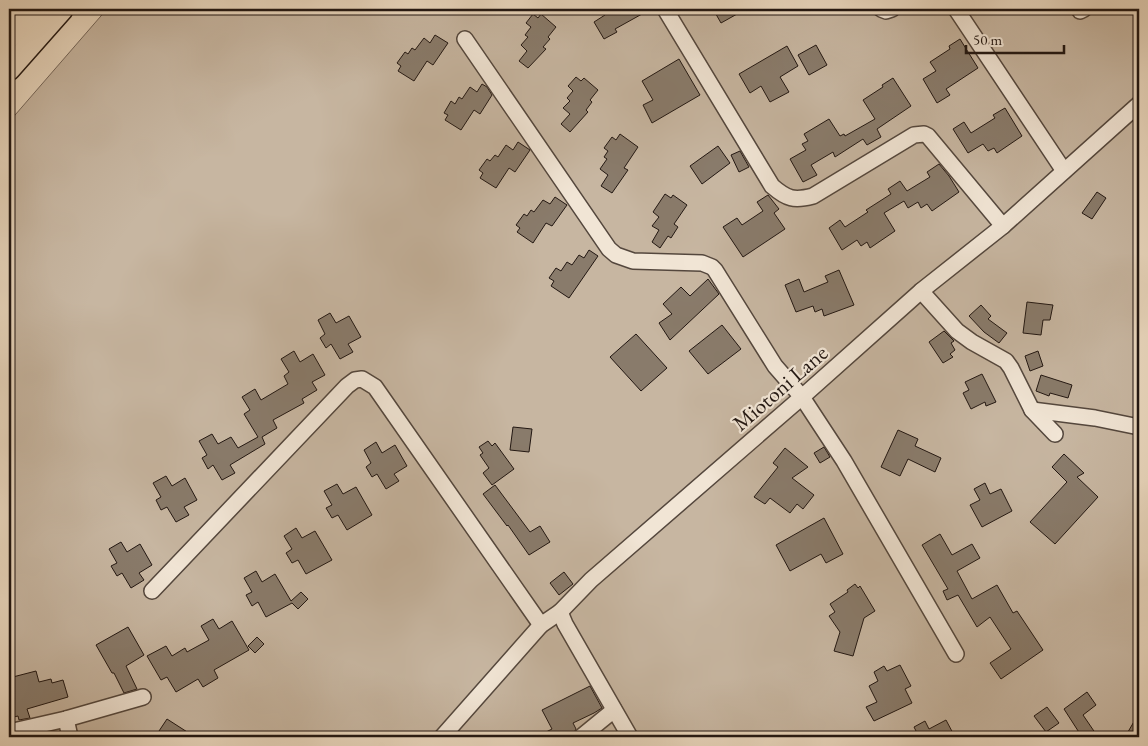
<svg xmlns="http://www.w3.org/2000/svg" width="1148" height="746" viewBox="0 0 1148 746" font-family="'EB Garamond',serif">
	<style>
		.green { fill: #c7b6a1; stroke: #74665a }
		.building { fill: #897b6b; stroke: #221712 }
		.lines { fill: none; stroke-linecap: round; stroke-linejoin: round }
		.minor-casing { stroke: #54473d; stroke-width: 18 }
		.highway-casing { stroke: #221712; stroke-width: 25 }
		.minor { stroke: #f1e5d5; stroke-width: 15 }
		.highway { stroke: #e9d7be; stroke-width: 22 }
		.labels { text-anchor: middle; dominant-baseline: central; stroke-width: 4.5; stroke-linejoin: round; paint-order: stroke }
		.street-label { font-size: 22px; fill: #221712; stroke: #f1e5d5 }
	</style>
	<rect width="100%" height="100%" fill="#e9d7be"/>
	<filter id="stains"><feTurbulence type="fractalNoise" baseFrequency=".004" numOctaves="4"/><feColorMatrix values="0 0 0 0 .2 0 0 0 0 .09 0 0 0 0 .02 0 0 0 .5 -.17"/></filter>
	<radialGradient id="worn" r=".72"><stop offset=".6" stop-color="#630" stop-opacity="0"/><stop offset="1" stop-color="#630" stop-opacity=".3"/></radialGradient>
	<path class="green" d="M107,9H1139V737H9V122Z"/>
	<g class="building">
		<path d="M602,9H651L615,29L617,32L604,39L594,22L605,15Z"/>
		<path d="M713,9H746L721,23Z"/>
		<path d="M533,14L538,18L541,14L556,27L548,37L550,39L543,47L546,49L528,68L519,61L527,51L521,45L528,37L525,35L531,27L526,23Z"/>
		<path d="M435,35L448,43L433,65L427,61L414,81L398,71L401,66L397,63L405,52L408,54L412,48L415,50L424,38L430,43Z"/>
		<path d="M960,39L978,68L946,89L950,95L937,103L923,79L936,71L930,62L950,49L949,46Z"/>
		<path d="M816,45L827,65L809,75L798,55Z"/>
		<path d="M787,46L798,66L780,77L789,92L770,102L761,86L750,93L739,74Z"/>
		<path d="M679,59L700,95L652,123L643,105L653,100L642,81Z"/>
		<path d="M576,77L581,81L584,78L598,90L590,100L592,102L586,110L588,112L570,132L561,124L570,114L563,108L570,101L567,98L573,91L568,86Z"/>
		<path d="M893,78L911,106L877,129L881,137L867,145L863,139L835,157L833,152L811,165L817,175L803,182L790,159L806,150L802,144L808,141L804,134L829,119L840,136L844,134L845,136L875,119L863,100L883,87L882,85Z"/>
		<path d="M482,84L487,87L492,95L480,114L474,110L461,130L445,120L448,115L444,113L451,101L455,104L459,97L462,99L470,87L477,92Z"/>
		<path d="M1005,108L1022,136L997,153L994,148L988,151L983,144L968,153L953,129L964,122L971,133L995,118L993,115Z"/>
		<path d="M620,134L638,147L624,168L628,170L612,193L601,186L608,175L600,169L607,159L604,157L608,151L604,148L612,137L616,140Z"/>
		<path d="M518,142L530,150L515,172L509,168L496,188L480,178L483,173L479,170L487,159L490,161L495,155L498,157L506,145L513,150Z"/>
		<path d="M718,146L730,163L702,184L690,166Z"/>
		<path d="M740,151L749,167L739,172L731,155Z"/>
		<path d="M939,164L949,176L959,192L932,211L927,204L921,208L918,202L908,208L904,201L884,213L895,231L870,248L867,242L861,246L857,240L842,250L829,228L840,220L845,227L868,212L866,210L891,194L888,189L900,181L907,191L930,177L927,172Z"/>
		<path d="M1097,192L1106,198L1092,219L1082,213Z"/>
		<path d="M665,194L671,198L673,195L687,205L674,224L678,227L671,238L668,236L660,248L652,242L659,230L652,226L659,217L653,212Z"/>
		<path d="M768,195L779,209L774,213L785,229L743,257L723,227L737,218L742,225L763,211L757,202Z"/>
		<path d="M555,197L567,205L552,226L546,223L533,243L517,232L520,228L516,225L524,214L527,216L531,210L534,212L543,200L550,204Z"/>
		<path d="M589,250L598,256L569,298L551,286L554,281L549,278L556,268L561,271L567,262L572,265L579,255L584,258Z"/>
		<path d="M839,270L854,305L824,316L822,309L815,312L813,306L796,312L785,285L799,279L804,292L828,282L825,276Z"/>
		<path d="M708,279L719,294L670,340L659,323L672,314L663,304L681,287L690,296Z"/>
		<path d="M1027,302L1053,305L1050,320H1043L1041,335L1023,333Z"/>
		<path d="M981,305L991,316L988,319L1007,333L999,343L984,332L969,316Z"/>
		<path d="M330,313L336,323L349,316L361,337L348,344L353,352L340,359L331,344L326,348L320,338L325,334L318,320Z"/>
		<path d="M722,325L741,349L708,374L689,351Z"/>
		<path d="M944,331L954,341L951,343L955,350L950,354L953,357L943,363L929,342Z"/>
		<path d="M636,334L667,368L641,391L610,357Z"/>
		<path d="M294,351L300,362L313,354L325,375L312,382L317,390L302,399L304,403L273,420L277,428L262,437L265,444L230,465L235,473L222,480L213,465L208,469L202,458L207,455L199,441L212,434L218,444L231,437L238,448L258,437L244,414L250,410L242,397L255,389L261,400L288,384L284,376L289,372L281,359Z"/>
		<path d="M1038,351L1043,366L1030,371L1025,356Z"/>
		<path d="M982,374L996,402L986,406L985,402L971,409L963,393L969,390L965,382Z"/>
		<path d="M1041,375L1072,385L1068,398L1050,393L1049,396L1036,391Z"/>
		<path d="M513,427L532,429L529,452L510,450Z"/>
		<path d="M898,430L918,439L915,446L941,458L935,472L908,459L900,476L881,467Z"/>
		<path d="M488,441L492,446L495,443L514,469L492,485L483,473L489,468L480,455L483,453L479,447Z"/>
		<path d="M376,442L382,453L395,445L407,466L394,474L399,481L386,489L377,474L372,477L366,467L371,463L364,450Z"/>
		<path d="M824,447L830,457L820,463L814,453Z"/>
		<path d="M785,448L808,467L792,478L814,495L803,509L797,504L790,513L770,498L765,504L754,497L778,467L773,463Z"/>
		<path d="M1064,454L1084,473L1077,477L1098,497L1055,544L1030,522L1067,482L1052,467Z"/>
		<path d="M166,476L172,486L185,478L197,500L184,507L189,515L176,522L167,507L161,510L156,500L161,497L153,483Z"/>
		<path d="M985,483L990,494L1001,489L1012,511L982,527L970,505L980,500L974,489Z"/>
		<path d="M337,484L343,494L356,487L372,515L347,530L338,515L332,518L326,508L332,505L324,491Z"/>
		<path d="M495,485L530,532L540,526L550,542L529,555L508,525L507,526L483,494Z"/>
		<path d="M824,518L843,554L826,563L821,554L790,571L776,545Z"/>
		<path d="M296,528L302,538L315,531L332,560L306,574L298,560L292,563L286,553L292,549L284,536Z"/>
		<path d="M940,534L952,555L972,544L980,558L957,571L972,599L997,585L1013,613L1017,611L1043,650L1001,679L990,663L1011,649L990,617L977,627L958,595L947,600L943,591L948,589L922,545Z"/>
		<path d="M121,542L127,552L140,544L152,565L139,573L144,580L131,588L122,573L117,576L111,566L117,563L109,549Z"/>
		<path d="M256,571L262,582L275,574L291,601L301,592L308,599L298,609L292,603L266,617L258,602L252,606L246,595L252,592L244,578Z"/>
		<path d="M564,572L573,584L559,595L550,583Z"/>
		<path d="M855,584L858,588L860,586L875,611L864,618L853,656L834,651L840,632L829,616L835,612L830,604L848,592L847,590Z"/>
		<path d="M213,619L219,629L232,621L249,650L214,670L218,678L203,687L198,679L176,692L167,677L161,680L147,656L166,646L172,656L185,648L187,652L209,640L201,626Z"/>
		<path d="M128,627L144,655L126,666L137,689L124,693L114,673H112L96,645Z"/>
		<path d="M257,637L264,644L255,653L248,646Z"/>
		<path d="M900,665L911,686L905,689L912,703L874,721L866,707L877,702L869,686L878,681L874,672L884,666L887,671Z"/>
		<path d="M36,671L39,682L51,679L52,683L63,680L68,697L27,709L30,718L19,720L18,716L9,718V678Z"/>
		<path d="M590,686L602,708L594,713L573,723L576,729L572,737H536L552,729L542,710Z"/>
		<path d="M1087,692L1096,705L1083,715L1098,737H1082L1064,709Z"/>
		<path d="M1047,707L1059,723L1046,732L1034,716Z"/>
		<path d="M1139,713V737H1125Z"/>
		<path d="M167,719L195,737H155Z"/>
		<path d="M946,720L955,737H914L918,735L914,727L925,721L929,729Z"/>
	</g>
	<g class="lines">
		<g class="minor-casing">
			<g id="minor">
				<path d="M665,9L772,186C787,199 794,201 813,196L914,135L924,134L928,136L1003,226"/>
				<path d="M881,9L886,11L892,9"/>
				<path d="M956,9L1064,171"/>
				<path d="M1080,11L1084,9"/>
				<path d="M465,39L609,249L616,255L633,261L702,263L712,267L715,270L775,366L802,397L844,461L956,654"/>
				<path d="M921,291L957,331L972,342L1006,361L1011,368L1032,410L1055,434"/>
				<path d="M1032,410L1095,418L1139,427"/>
				<path d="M152,591L347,386L355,380L362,379L375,387L541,625"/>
				<path d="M66,719L70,737"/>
				<path d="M9,732L66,719L143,697"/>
				<path d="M442,737L541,625L560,612"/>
				<path d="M581,737L614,710"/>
				<path d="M630,737L565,624L560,612L591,580L802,397L921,291L1003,226L1139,104"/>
			</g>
		</g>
		<g class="highway-casing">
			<g id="highway">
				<path d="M9,37L34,9"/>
				<path d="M9,69L62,9"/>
			</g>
		</g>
		<use href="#minor" class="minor"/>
		<use href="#highway" class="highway"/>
	</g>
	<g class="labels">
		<g class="street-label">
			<text transform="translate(780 388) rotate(-41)">Miotoni Lane</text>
		</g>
	</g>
	<rect width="1148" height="746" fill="none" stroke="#e9d7be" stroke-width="30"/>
	<rect x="10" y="10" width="1128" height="726" fill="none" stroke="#221712" stroke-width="2.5"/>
	<rect x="15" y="15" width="1118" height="716" fill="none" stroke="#221712"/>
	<path d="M966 45v8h98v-8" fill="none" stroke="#221712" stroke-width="2.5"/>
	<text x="973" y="45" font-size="15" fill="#221712" stroke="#f1e5d5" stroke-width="4" paint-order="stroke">50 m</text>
	<rect width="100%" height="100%" filter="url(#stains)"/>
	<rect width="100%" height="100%" fill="url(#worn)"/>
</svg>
